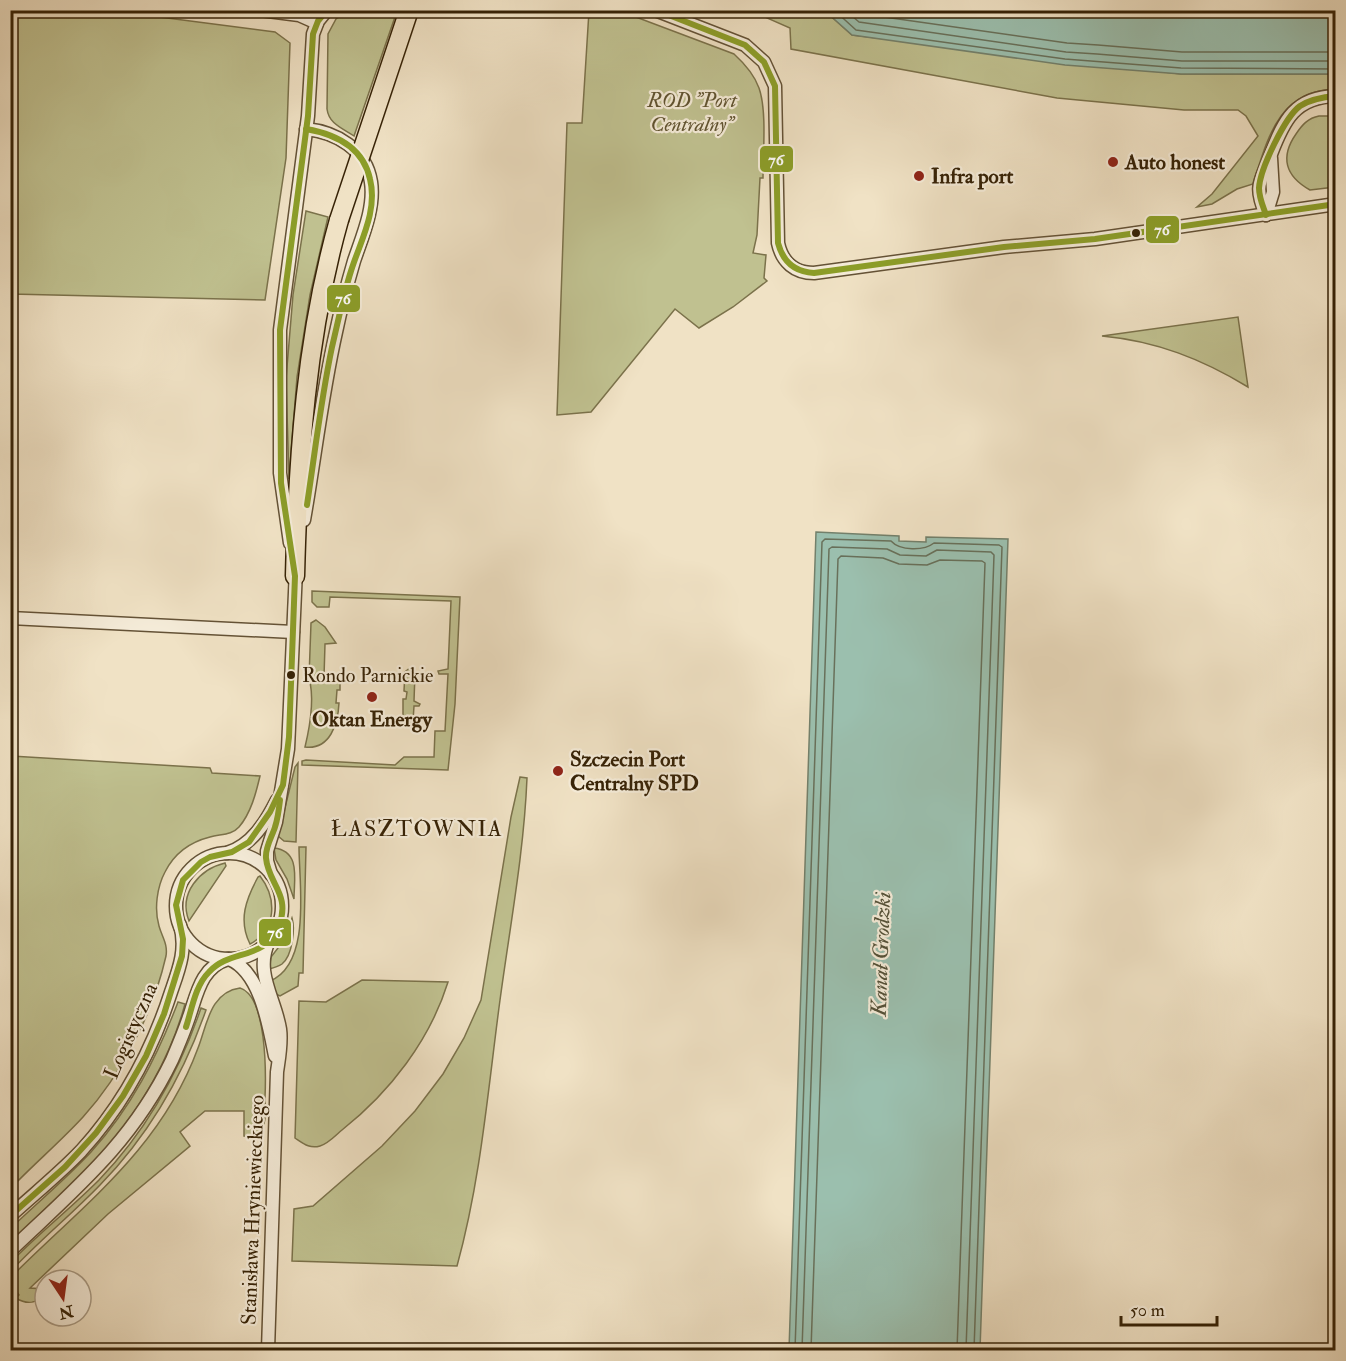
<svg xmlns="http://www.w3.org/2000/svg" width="1346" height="1361" viewBox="0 0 1346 1361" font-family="'IM FELL Double Pica',serif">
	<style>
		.green { fill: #c0c190; stroke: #7b724b; stroke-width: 1.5 }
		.water { fill: #9bbfae; stroke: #73806b; stroke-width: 1.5 }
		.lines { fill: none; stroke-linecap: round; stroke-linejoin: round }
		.shore { stroke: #68705a; stroke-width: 1.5 }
		.street-casing { stroke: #645236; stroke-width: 15 }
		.primary-casing { stroke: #362206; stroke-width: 21 }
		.street { stroke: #f5ecd9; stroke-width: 12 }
		.primary { stroke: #f0e2c5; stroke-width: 18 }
		.primary-bridge-casing { stroke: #362206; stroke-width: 21; stroke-linecap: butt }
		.primary-bridge { stroke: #f0e2c5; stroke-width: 18 }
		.bus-1-casing { stroke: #f5ecd9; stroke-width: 10 }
		.bus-1 { stroke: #8c9e28; stroke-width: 6 }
		.poi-dot { fill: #8f2418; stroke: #f5ecd9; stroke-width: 2 }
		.bus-dot { fill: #362206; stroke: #f5ecd9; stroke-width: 2 }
		.labels { text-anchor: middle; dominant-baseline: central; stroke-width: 4.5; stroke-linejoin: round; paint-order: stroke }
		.bus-label { font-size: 20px; fill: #362206; stroke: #f5ecd9; text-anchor: start }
		.park-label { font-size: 21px; font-style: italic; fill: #5f522f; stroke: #f5ecd9 }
		.poi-label { font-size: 21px; font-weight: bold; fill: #362206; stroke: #f5ecd9; text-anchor: start }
		.street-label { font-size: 21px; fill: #362206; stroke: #f5ecd9 }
		.neighbourhood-label { font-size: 22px; letter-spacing: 1.5px; fill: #362206; stroke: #f5ecd9 }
		.water-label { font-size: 22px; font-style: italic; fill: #545138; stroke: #f5ecd9 }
		.line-badge { stroke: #f5ecd9; stroke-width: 2 }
		.badge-label { font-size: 16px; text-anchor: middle; font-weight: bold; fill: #fff }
	</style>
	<rect width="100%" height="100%" fill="#f0e2c5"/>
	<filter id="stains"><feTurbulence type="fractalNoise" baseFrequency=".00333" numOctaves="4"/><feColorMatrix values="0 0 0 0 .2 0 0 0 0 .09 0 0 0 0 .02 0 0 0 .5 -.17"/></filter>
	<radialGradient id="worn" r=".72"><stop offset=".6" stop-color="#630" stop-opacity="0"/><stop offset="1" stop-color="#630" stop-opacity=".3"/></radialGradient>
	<g class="green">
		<path d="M11,10L113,11L275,32L290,43L286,158L265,300L11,294Z"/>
		<path d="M348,10L397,11L354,136C342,128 329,124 327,109L328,34L336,19Z"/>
		<path d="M589,11H620L734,54C745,64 754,74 759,88C767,110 763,154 763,178H760L757,235L753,253L766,255L764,278L767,281L733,307L699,328L675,309L591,412L557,415L567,123H582Z"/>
		<path d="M751,11H825L852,35L1181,74H1335V89C1278,91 1268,138 1253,184L1237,189L1212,204L1197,207L1212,194L1258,136L1246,116L1238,110H1184L1057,98L791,49L790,28Z"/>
		<path d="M1319,116H1335V187L1310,190C1285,176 1280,157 1296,134C1302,125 1308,118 1319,116Z"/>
		<path d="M306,211L328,217L310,295L297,377L289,479L286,379L293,295Z"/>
		<path d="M1238,317L1248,387C1202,359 1156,341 1102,336Z"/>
		<path d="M312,591L460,597L455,704L448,770L302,765V761L306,760L395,765L404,757H434L435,731H445L448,674H439L438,671L448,669L451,601L330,597L329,607H317L312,602Z"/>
		<path d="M316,620L325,627L336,643L325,644L324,677L337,678L340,681V690H337L336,703H339C338,724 330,750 305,747C310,726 315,699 309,678L311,623Z"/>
		<path d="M410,668L414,670L415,673L414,701L420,704L419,706H414L413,721L408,724L404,723L403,720V699H406L407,692L404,691L405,672Z"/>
		<path d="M11,756L210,768L212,773L260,776C256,793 251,813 239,827C232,835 221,834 210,837C190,842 174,854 165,872C157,887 154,909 159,926C162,937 168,944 166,956C153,1013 122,1074 83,1117C60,1142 34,1164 11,1188Z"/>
		<path d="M298,763L296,842L284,841L278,836L295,767Z"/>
		<path d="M520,777L527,778C524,852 510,926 500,1000C488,1089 481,1179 457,1266L292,1261L294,1209L313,1206L382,1146L415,1111L443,1074L464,1038L481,1000L511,817Z"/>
		<path d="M299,847H306L303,973H299L298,986L280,996L274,993L270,981C312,964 299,883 299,847Z"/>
		<path d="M274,848C301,851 294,879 294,899L287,879L276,860Z"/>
		<path d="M225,863L226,866L189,921C178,893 200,869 225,863Z"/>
		<path d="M260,876C277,898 277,930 250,944C238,920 246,899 258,877Z"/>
		<path d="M292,918C295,928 293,955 282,964C279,966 273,968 269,969L271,957L285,939Z"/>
		<path d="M362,980L448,982C430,1040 390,1092 342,1130C336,1135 328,1144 320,1146C310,1149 304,1144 295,1138L299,1001L326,1002Z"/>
		<path d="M240,988C267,996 266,1074 265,1098C265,1106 267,1118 263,1126C259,1134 252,1137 244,1136V1111H205L180,1132L190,1146L108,1214L30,1288L45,1289V1294C36,1304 27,1305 16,1298L19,1295L14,1288L11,1277C84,1204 161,1149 198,1048C207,1025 210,992 240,988Z"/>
		<path d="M178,1002L185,1004C171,1055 143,1104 109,1145C79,1180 43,1210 11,1242V1228C37,1203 66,1179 91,1152C131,1108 157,1057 178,1002Z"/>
		<path d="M201,1008L206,1010C183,1076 149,1135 100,1185C71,1215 39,1241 11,1271V1265L15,1258C42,1231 72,1207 99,1180C146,1131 179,1073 201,1008Z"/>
	</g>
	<g class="water">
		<path d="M825,11H1335V74H1181L1065,65L852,35Z"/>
		<path d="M816,532L899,536V541L926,542V537L1008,539L980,1350H789Z"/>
	</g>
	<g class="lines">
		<g class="shore">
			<path d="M834,10L856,30L1065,59L1181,68L1336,69"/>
			<path d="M845,10L859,22L1066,52L1097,54L1182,61H1336"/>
			<path d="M859,10L863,14L1067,43L1098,45L1182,52H1336"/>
			<path d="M795,1350L822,542L825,539L891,541C900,551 924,551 934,543L999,545L1002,547L974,1350"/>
			<path d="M802,1350L829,549L832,547L887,549L900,555L926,556L937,550L991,552L994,555L966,1350"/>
			<path d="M811,1350L838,559L841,556L883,558L899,564L927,565L940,560L982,561L985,563L957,1350"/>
		</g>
		<g class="street-casing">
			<g id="street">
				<path d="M260,10L299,15L317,23"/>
				<path d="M655,10L745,45L764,62L775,86L778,243C782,262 795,273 814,273L1004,247L1095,239L1336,204"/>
				<path d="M1266,215C1253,184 1261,182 1271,154C1284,120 1295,97 1336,96"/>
				<path d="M1266,215L1273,192L1271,158"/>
				<path d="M304,520C315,457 322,394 336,332C341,308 347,285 354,261C362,237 375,208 371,182C366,149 336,132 306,129"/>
				<path d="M290,543L280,473V330L308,116L313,34L318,21L327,10"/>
				<path d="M10,618L293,632"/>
				<path d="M227,853C252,845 266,822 277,800"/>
				<circle cx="229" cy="906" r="53"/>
				<path d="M271,874L267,861V851L276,822L288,749L296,570"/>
				<path d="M229,959C261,972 269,1027 275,1056"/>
				<path d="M10,1216C34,1194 59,1174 81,1151C123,1105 152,1051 171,992C179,969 187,949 180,925"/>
				<path d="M10,1251C75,1189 132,1143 172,1060C178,1046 184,1032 189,1017C197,994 201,967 228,959"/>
				<path d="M268,1350L277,1072C279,1058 282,1043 280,1029C275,998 254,972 269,941"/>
			</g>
		</g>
		<g class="primary-casing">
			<path id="primary" d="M295,576C298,456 306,337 339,220"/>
		</g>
		<use href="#street" class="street"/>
		<use href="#primary" class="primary"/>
		<g class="primary-bridge-casing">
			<path id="primary-bridge" d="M339,220L409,10"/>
		</g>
		<use href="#primary-bridge" class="primary-bridge"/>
		<g class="bus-1-casing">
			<g id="bus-1">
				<path d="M656,10L745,45L764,62L775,86L778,243C783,262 795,272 814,273L1004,247L1095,239L1336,204"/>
				<path d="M306,129C335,134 363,147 370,179C378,211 360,242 351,271C343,296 338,322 332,347C321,399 315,452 307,505"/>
				<path d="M1266,215C1263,206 1259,198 1259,188C1260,169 1285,117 1300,106C1311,99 1323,97 1336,96"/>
				<path d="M186,1027C192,1009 195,986 209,972C231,948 264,962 279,925C291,895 268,883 266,858C265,847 272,837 275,827C278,818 279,809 280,800"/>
				<path d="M10,1216L65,1167L96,1133L123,1096L146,1056L164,1014L182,956L183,939L176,905L183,880L201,862L210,857L232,852L249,842L270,812L283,785L289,737L295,576L281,483L280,330L308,116L313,34L318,21L327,10"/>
			</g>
		</g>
		<use href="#bus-1" class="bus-1"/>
	</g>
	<g class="poi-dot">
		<circle cx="1113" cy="162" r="6"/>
		<circle cx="919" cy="176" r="6"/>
		<circle cx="372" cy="697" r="6"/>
		<circle cx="558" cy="771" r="6"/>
	</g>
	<g class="bus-dot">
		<circle cx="1136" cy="233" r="5"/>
		<circle cx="291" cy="675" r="5"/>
	</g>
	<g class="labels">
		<g class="bus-label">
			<text x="302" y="675">Rondo Parnickie</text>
		</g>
		<g class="park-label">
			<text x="692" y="100">ROD "Port<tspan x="692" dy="24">Centralny"</tspan></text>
		</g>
		<g class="poi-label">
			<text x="1125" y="162">Auto honest</text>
			<text x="931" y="176">Infra port</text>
			<text x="372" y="719" text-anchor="middle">Oktan Energy</text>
			<text x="570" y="759">Szczecin Port<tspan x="570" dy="24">Centralny SPD</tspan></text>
		</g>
		<g class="street-label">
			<text transform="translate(131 1031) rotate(-66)">Logistyczna</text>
			<text transform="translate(253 1210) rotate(-88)">Stanisława Hryniewieckiego</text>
		</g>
		<g class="neighbourhood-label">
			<text x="417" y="829">ŁASZTOWNIA</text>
		</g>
		<g class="water-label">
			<text transform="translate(881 954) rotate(-88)">Kanał Grodzki</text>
		</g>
	</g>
	<g class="line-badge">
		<rect x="759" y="145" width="35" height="28" rx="6" fill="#8c9e28"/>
		<rect x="1145" y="215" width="35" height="29" rx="6" fill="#8c9e28"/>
		<rect x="326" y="284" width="35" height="29" rx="6" fill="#8c9e28"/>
		<rect x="258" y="918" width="34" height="29" rx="6" fill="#8c9e28"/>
	</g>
	<g class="badge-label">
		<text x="776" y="165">76</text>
		<text x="1162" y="235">76</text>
		<text x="343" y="304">76</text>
		<text x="275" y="938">76</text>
	</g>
	<rect width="1346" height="1361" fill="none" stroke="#f0e2c5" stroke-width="36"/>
	<rect x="12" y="12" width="1322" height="1337" fill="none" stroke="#362206" stroke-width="3"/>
	<rect x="18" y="18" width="1310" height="1325" fill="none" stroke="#362206" stroke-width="1.5"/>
	<g transform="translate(63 1298) rotate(167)"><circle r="28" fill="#f5ecd9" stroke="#a99b85" stroke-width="1.5"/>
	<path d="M0-4.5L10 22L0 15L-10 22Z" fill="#8f2418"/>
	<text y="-9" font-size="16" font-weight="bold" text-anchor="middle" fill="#362206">N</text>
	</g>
	<path d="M1121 1316v9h96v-9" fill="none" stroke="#362206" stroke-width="3"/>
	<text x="1130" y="1316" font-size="18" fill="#362206" stroke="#f5ecd9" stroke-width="4.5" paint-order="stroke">50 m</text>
	<rect width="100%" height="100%" filter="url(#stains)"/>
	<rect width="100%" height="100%" fill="url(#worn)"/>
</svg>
